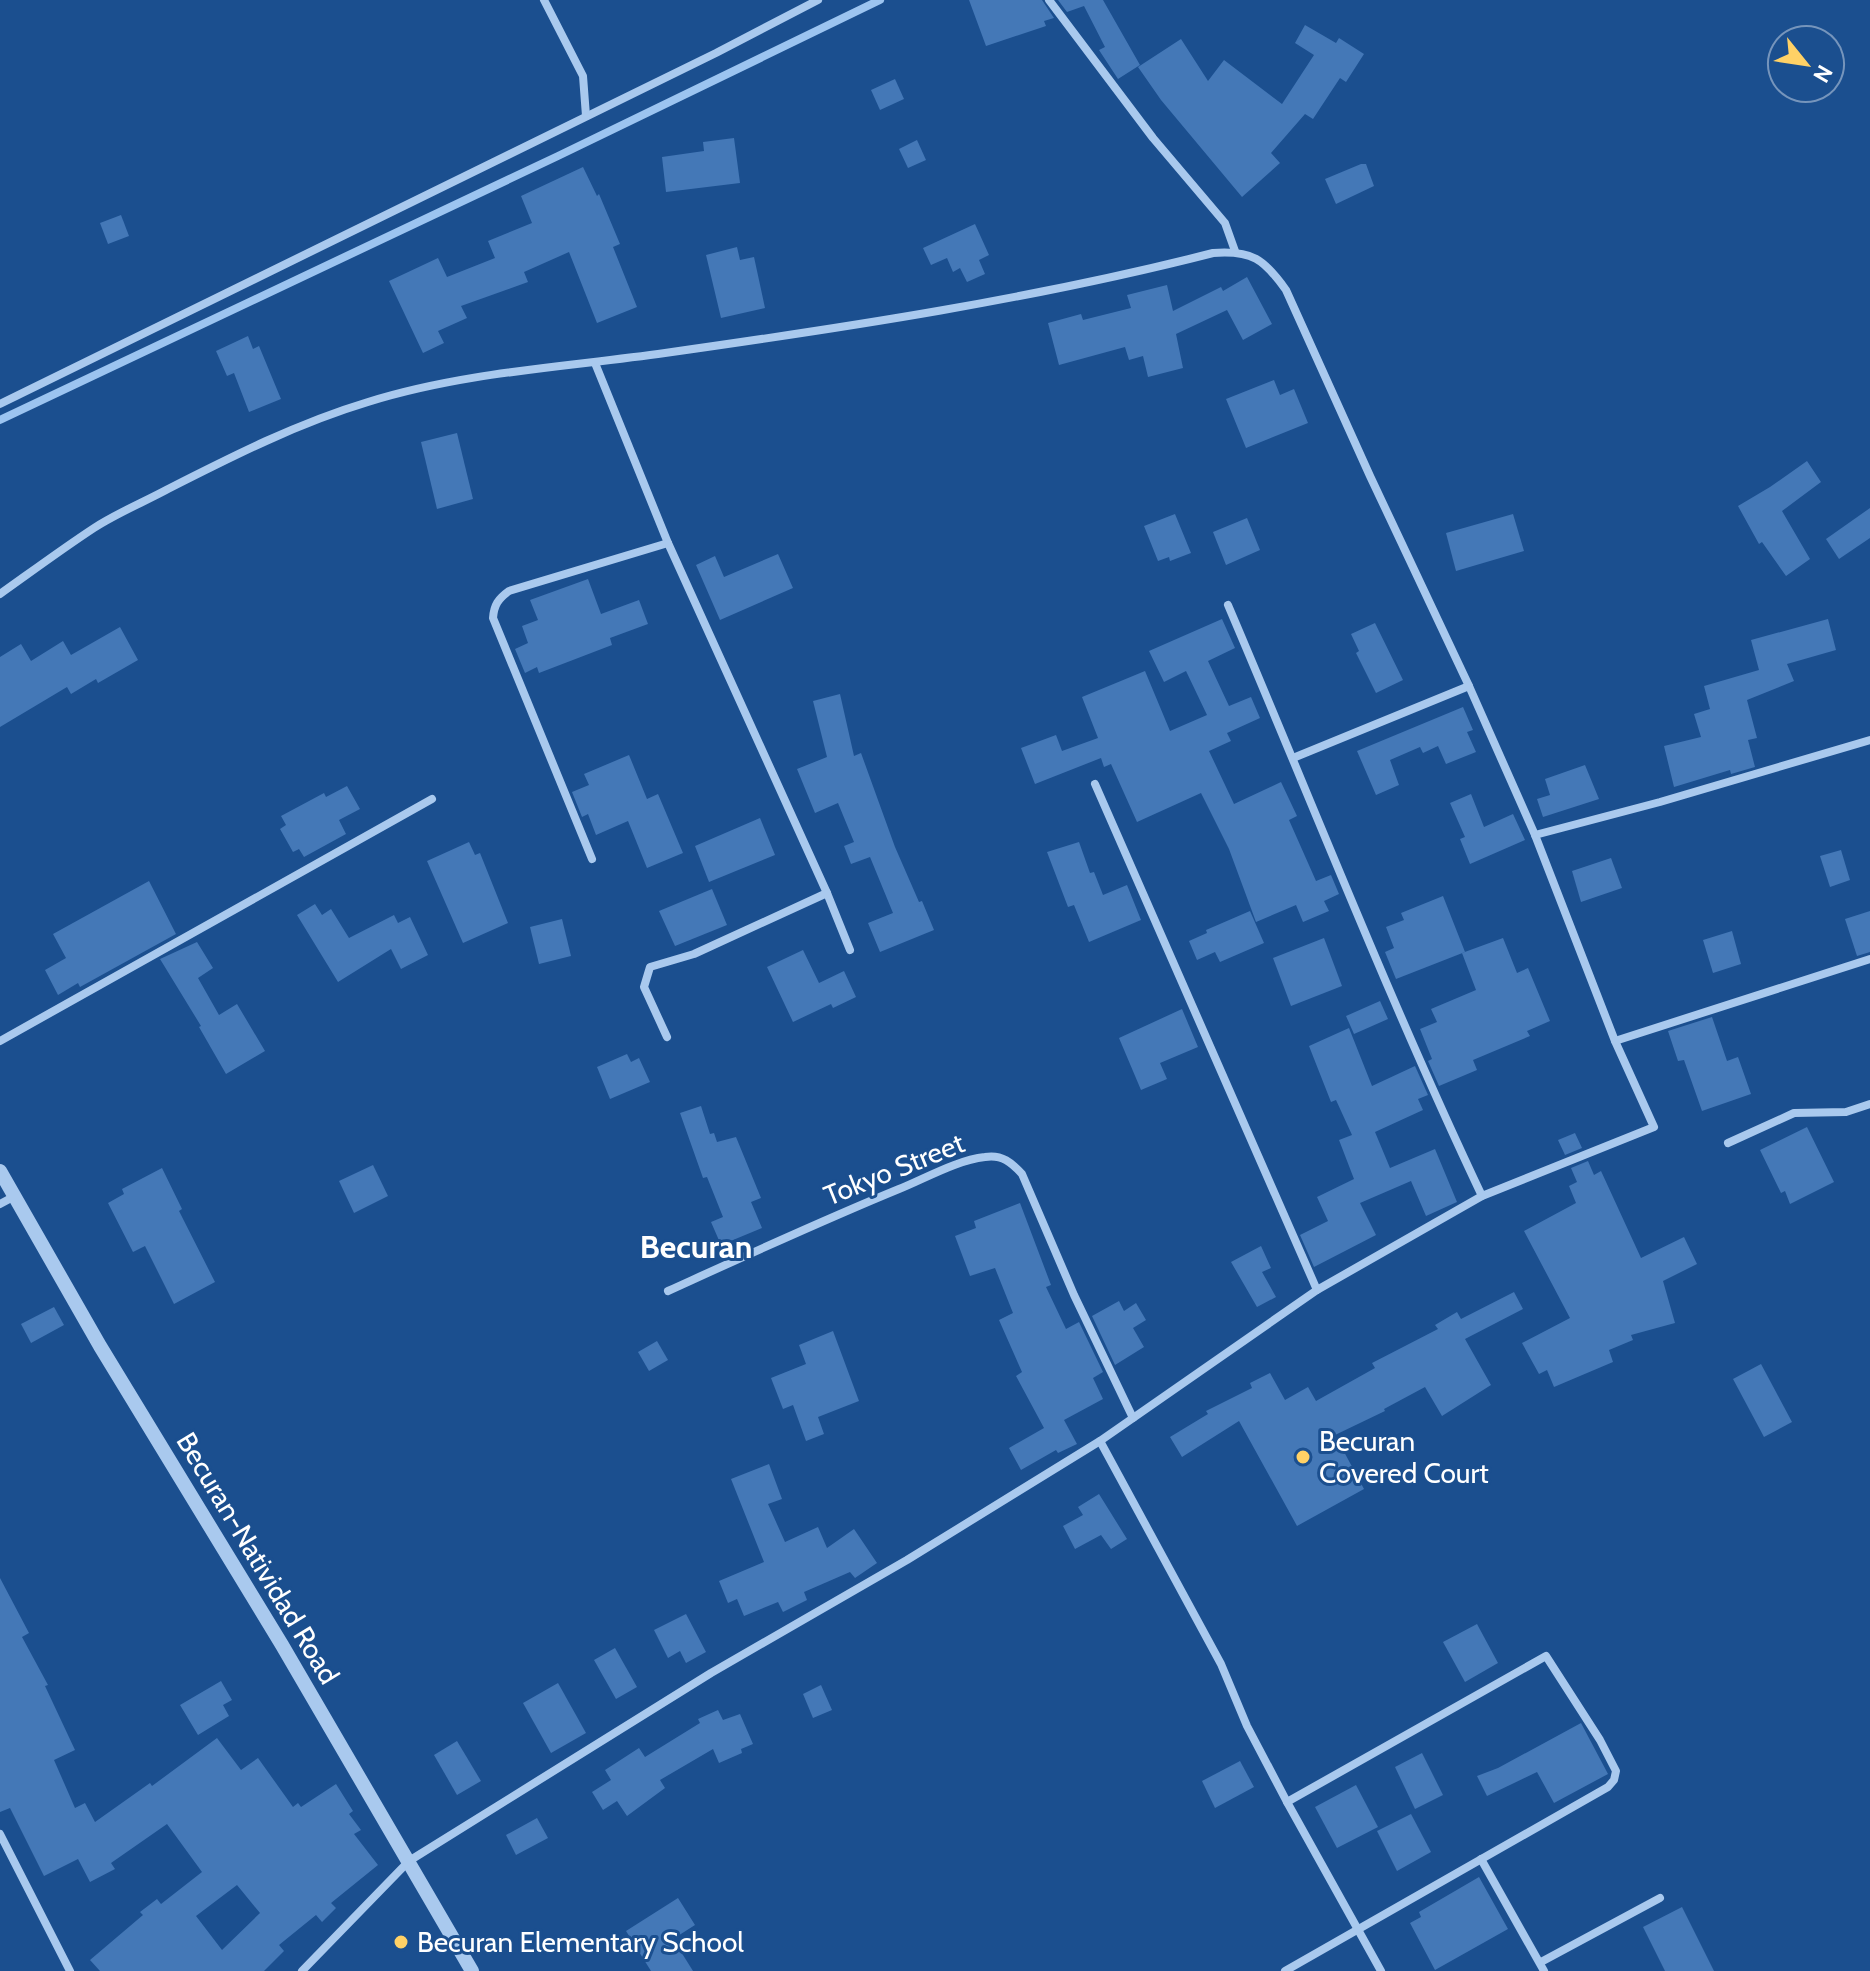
<svg xmlns="http://www.w3.org/2000/svg" width="1870" height="1971" viewBox="0 0 1870 1971" font-family="Cabin,sans-serif">
	<style>
		.lines { fill: none; stroke-linecap: round; stroke-linejoin: round }
		.stream { stroke: #9cc4f0; stroke-width: 8 }
		.building { fill: #4478b7; fill-rule: evenodd }
		.minor { stroke: #a9c9ee; stroke-width: 8 }
		.tertiary { stroke: #a9c9ee; stroke-width: 14 }
		.poi-dot { fill: #ffd166; stroke: #1b4f8f; stroke-width: 3 }
		.labels { text-anchor: middle; dominant-baseline: central; stroke-width: 6; stroke-linejoin: round; paint-order: stroke }
		.street-label { font-size: 28px; fill: #fff; stroke: #1b4f8f }
		.poi-label { font-size: 28px; fill: #fff; stroke: #1b4f8f; text-anchor: start }
		.quarter-label { font-size: 32px; font-weight: bold; fill: #fff; stroke: #1b4f8f }
	</style>
	<rect width="100%" height="100%" fill="#1b4f8f"/>
	<g class="lines">
		<path class="stream" d="M0,420L558,156L880,0"/>
	</g>
	<g class="building">
		<path d="M969,0H1042L1054,18L1044,21L1046,26L986,46Z"/>
		<path d="M1058,0H1103L1140,65L1118,79L1099,50L1105,47L1084,6L1067,12Z"/>
		<path d="M1305,25L1336,43L1339,38L1364,54L1346,82L1340,78L1313,119L1305,114L1271,153L1280,163L1242,197L1161,100L1138,67L1181,39L1208,81L1224,60L1282,104L1314,55L1295,43Z"/>
		<path d="M895,79L904,99L880,110L871,90Z"/>
		<path d="M734,138L740,183L666,192L662,157L704,151L703,142Z"/>
		<path d="M917,140L926,160L908,168L899,149Z"/>
		<path d="M1361,164H1366L1374,186L1336,204L1325,179Z"/>
		<path d="M583,167L597,196L599,194L620,244L613,247L637,307L597,323L569,252L524,272L528,282L461,306L467,318L438,331L444,343L423,353L389,281L438,258L447,277L495,258L488,241L532,223L521,196Z"/>
		<path d="M121,215L129,236L108,244L100,223Z"/>
		<path d="M975,224L989,255L979,260L985,274L967,282L960,268L953,272L947,258L931,265L923,248Z"/>
		<path d="M737,247L740,260L754,257L765,308L721,318L706,255Z"/>
		<path d="M1247,277L1272,324L1243,340L1227,310L1176,334L1183,368L1148,377L1143,356L1129,360L1125,347L1059,365L1048,323L1081,314L1083,320L1131,308L1127,295L1167,285L1173,311L1221,287L1223,291Z"/>
		<path d="M248,336L253,349L259,346L281,399L249,412L234,373L227,376L216,351Z"/>
		<path d="M1274,380L1280,395L1294,389L1308,423L1246,448L1226,399Z"/>
		<path d="M457,433L473,499L437,509L421,442Z"/>
		<path d="M1807,461L1821,482L1782,511L1810,559L1786,576L1762,542L1759,544L1738,506L1770,487Z"/>
		<path d="M1870,508V538L1839,559L1826,539Z"/>
		<path d="M1175,514L1191,553L1170,561L1169,557L1158,561L1144,526Z"/>
		<path d="M1513,514L1524,551L1456,571L1446,533Z"/>
		<path d="M1247,518L1260,550L1226,565L1213,532Z"/>
		<path d="M778,554L793,588L720,620L696,565L715,556L724,577Z"/>
		<path d="M588,579L601,614L639,600L648,624L610,638L612,645L539,673L537,667L525,673L515,649L528,643L522,626L538,620L530,600Z"/>
		<path d="M1222,619L1235,648L1208,661L1229,706L1251,697L1260,718L1227,733L1231,741L1209,751L1234,804L1281,782L1297,816L1289,820L1316,881L1331,875L1339,894L1324,901L1329,911L1303,922L1296,905L1256,922L1229,849L1201,793L1137,822L1111,764L1104,767L1101,758L1035,784L1021,748L1056,735L1062,751L1098,738L1082,697L1145,671L1170,731L1207,715L1186,671L1164,682L1149,651Z"/>
		<path d="M1828,619L1836,650L1787,664L1794,681L1747,700L1757,738L1748,740L1755,767L1731,774L1730,770L1674,787L1664,746L1701,737L1694,714L1710,709L1704,686L1759,670L1751,640Z"/>
		<path d="M1375,623L1403,680L1376,693L1356,653L1359,651L1351,634Z"/>
		<path d="M120,627L138,660L98,683L96,679L71,694L67,687L0,727V657L21,644L31,661L63,641L71,655Z"/>
		<path d="M840,694L854,756L861,753L895,847L919,902L922,901L934,930L880,952L868,923L893,913L870,857L851,864L844,846L854,842L838,803L815,813L797,769L827,757L813,701Z"/>
		<path d="M1463,707L1473,730L1467,732L1476,752L1446,764L1438,746L1423,753L1420,747L1390,760L1399,785L1376,795L1357,751Z"/>
		<path d="M629,755L647,799L658,794L683,853L647,868L628,821L596,835L588,814L582,817L572,792L589,785L584,774Z"/>
		<path d="M1585,765L1599,799L1543,817L1537,799L1550,795L1545,779Z"/>
		<path d="M347,786L360,809L339,820L346,834L304,857L299,849L293,852L280,829L286,825L281,816L324,793L326,797Z"/>
		<path d="M1471,794L1484,827L1513,814L1525,840L1470,864L1460,839L1465,837L1450,803Z"/>
		<path d="M760,818L775,855L709,882L695,846Z"/>
		<path d="M469,842L475,855L480,853L508,923L463,943L427,861Z"/>
		<path d="M1079,842L1090,873L1094,872L1103,895L1127,885L1141,920L1089,942L1074,905L1068,907L1047,852Z"/>
		<path d="M1841,850L1850,880L1830,887L1820,856Z"/>
		<path d="M1611,858L1622,888L1581,902L1572,871Z"/>
		<path d="M149,881L176,934L80,987L78,983L58,995L45,970L66,958L53,934Z"/>
		<path d="M712,889L727,925L675,946L659,911Z"/>
		<path d="M1443,896L1465,952L1396,979L1385,952L1394,948L1386,927L1404,920L1401,913Z"/>
		<path d="M315,904L322,915L331,909L349,938L394,915L398,923L410,917L428,955L401,969L391,949L338,982L297,915Z"/>
		<path d="M1250,911L1264,943L1220,962L1215,952L1197,960L1189,941L1207,933L1206,930Z"/>
		<path d="M1870,911V952L1857,956L1845,919Z"/>
		<path d="M562,919L571,956L539,964L530,927Z"/>
		<path d="M1732,931L1741,964L1713,973L1703,940Z"/>
		<path d="M1324,938L1342,986L1291,1006L1273,958Z"/>
		<path d="M1503,938L1517,973L1528,968L1550,1021L1527,1031L1530,1036L1473,1060L1477,1070L1439,1086L1428,1061L1432,1059L1420,1029L1437,1022L1431,1009L1476,990L1462,953Z"/>
		<path d="M197,942L213,968L198,978L219,1015L237,1004L265,1051L226,1074L199,1027L201,1026L160,959Z"/>
		<path d="M803,950L819,983L844,971L856,997L833,1008L831,1004L793,1022L767,967Z"/>
		<path d="M1380,1001L1388,1019L1354,1034L1346,1016Z"/>
		<path d="M1182,1009L1198,1047L1160,1063L1167,1079L1141,1090L1119,1038Z"/>
		<path d="M1712,1017L1727,1061L1738,1057L1751,1094L1702,1111L1684,1060L1678,1061L1668,1031Z"/>
		<path d="M1349,1028L1372,1086L1415,1066L1428,1095L1418,1099L1423,1110L1375,1132L1390,1168L1435,1149L1457,1202L1426,1216L1411,1181L1360,1203L1376,1235L1314,1267L1300,1235L1328,1221L1317,1197L1354,1179L1339,1140L1352,1135L1336,1100L1331,1102L1309,1046Z"/>
		<path d="M627,1054L631,1062L639,1058L650,1082L610,1099L597,1067Z"/>
		<path d="M701,1106L710,1134L714,1133L717,1142L736,1137L761,1198L751,1202L762,1228L721,1245L711,1222L723,1217L707,1177L703,1178L680,1113Z"/>
		<path d="M1807,1127L1834,1182L1790,1204L1785,1191L1781,1193L1760,1150Z"/>
		<path d="M1575,1133L1582,1148L1565,1155L1558,1140Z"/>
		<path d="M1588,1161L1594,1175L1601,1171L1641,1258L1684,1237L1697,1264L1663,1281L1675,1323L1631,1335L1633,1340L1609,1350L1613,1362L1554,1387L1547,1370L1539,1374L1522,1343L1570,1318L1524,1231L1576,1203L1569,1186L1577,1182L1571,1168Z"/>
		<path d="M373,1165L388,1196L354,1213L339,1181Z"/>
		<path d="M162,1168L182,1209L179,1211L215,1282L174,1304L145,1246L133,1252L108,1203L124,1194L122,1189Z"/>
		<path d="M1020,1203L1051,1285L1046,1287L1066,1329L1079,1322L1103,1372L1093,1378L1103,1399L1064,1420L1077,1444L1058,1453L1056,1450L1021,1470L1009,1448L1044,1428L1016,1376L1022,1372L999,1320L1013,1313L995,1268L970,1276L955,1236L976,1228L974,1221Z"/>
		<path d="M1261,1246L1271,1268L1262,1272L1276,1297L1257,1307L1231,1262Z"/>
		<path d="M1514,1292L1523,1309L1465,1339L1491,1385L1442,1416L1425,1387L1384,1409L1385,1411L1335,1435L1364,1489L1297,1526L1239,1421L1182,1457L1170,1437L1208,1414L1206,1411L1252,1388L1250,1383L1270,1373L1285,1400L1308,1387L1316,1401L1375,1368L1372,1363L1438,1329L1435,1325L1457,1312L1461,1319Z"/>
		<path d="M1119,1301L1124,1311L1136,1303L1146,1320L1133,1328L1144,1347L1115,1365L1092,1316Z"/>
		<path d="M54,1307L64,1325L31,1343L21,1324Z"/>
		<path d="M833,1331L859,1401L818,1417L824,1434L806,1441L793,1405L783,1409L771,1378L806,1364L799,1345Z"/>
		<path d="M657,1341L668,1360L649,1371L638,1352Z"/>
		<path d="M1761,1364L1792,1422L1764,1437L1733,1379Z"/>
		<path d="M769,1464L782,1499L768,1504L785,1542L818,1527L827,1548L854,1529L877,1563L855,1578L850,1572L804,1592L807,1600L783,1612L778,1602L744,1616L737,1599L728,1603L719,1581L764,1562L731,1479Z"/>
		<path d="M1099,1494L1127,1539L1111,1549L1101,1535L1075,1549L1063,1526L1083,1515L1078,1507Z"/>
		<path d="M0,1578L29,1633L22,1637L48,1685L45,1686L75,1750L54,1760L75,1808L85,1803L95,1822L150,1783L152,1786L217,1738L241,1770L258,1758L293,1807L298,1803L301,1807L336,1784L353,1811L349,1814L361,1830L354,1834L378,1865L331,1903L336,1908L322,1922L316,1915L279,1945L284,1951L264,1971H100L90,1960L143,1915L140,1912L157,1899L161,1904L202,1872L167,1824L111,1863L115,1869L90,1882L78,1859L44,1876L10,1808L0,1812ZM237,1885L260,1913L222,1950L196,1916Z"/>
		<path d="M686,1614L706,1652L686,1663L680,1651L668,1658L654,1630Z"/>
		<path d="M1477,1624L1498,1663L1465,1682L1443,1642Z"/>
		<path d="M615,1648L637,1687L616,1699L594,1660Z"/>
		<path d="M221,1681L232,1700L223,1705L229,1716L198,1735L180,1705Z"/>
		<path d="M558,1683L586,1733L551,1753L523,1703Z"/>
		<path d="M821,1685L832,1710L813,1718L803,1694Z"/>
		<path d="M718,1710L723,1720L740,1714L753,1744L741,1749L742,1753L719,1763L713,1749L660,1780L665,1788L627,1816L617,1801L603,1810L592,1792L611,1780L605,1770L639,1748L645,1757L700,1723L698,1719Z"/>
		<path d="M1581,1723L1608,1774L1554,1803L1537,1772L1487,1796L1477,1776L1498,1768Z"/>
		<path d="M457,1741L481,1781L457,1795L434,1755Z"/>
		<path d="M1422,1753L1443,1795L1415,1809L1395,1767Z"/>
		<path d="M1240,1761L1254,1787L1215,1808L1202,1781Z"/>
		<path d="M1356,1785L1378,1827L1337,1848L1315,1807Z"/>
		<path d="M1411,1814L1431,1852L1397,1871L1377,1831Z"/>
		<path d="M537,1818L548,1838L516,1855L506,1835Z"/>
		<path d="M1479,1877L1508,1929L1435,1970L1410,1923L1421,1917L1419,1912Z"/>
		<path d="M678,1898L695,1925L673,1939L693,1971H651L626,1931Z"/>
		<path d="M1682,1907L1714,1971H1665L1643,1927Z"/>
	</g>
	<g class="lines">
		<g class="minor">
			<path d="M544,0L583,76L586,116"/>
			<path d="M1049,0L1153,138L1225,223L1235,251"/>
			<path d="M595,363L668,543L827,893L850,950"/>
			<path d="M0,404L716,53L818,0"/>
			<path d="M0,594C31,572 62,549 94,528C117,513 144,502 168,489C233,456 298,423 368,402C464,372 566,367 665,353C849,327 1033,299 1213,253C1252,250 1264,259 1286,290L1370,476L1469,686L1535,835L1615,1041L1654,1127L1482,1196L1317,1290L1100,1441L907,1560L711,1673L409,1861L302,1971"/>
			<path d="M1228,605C1312,802 1390,1002 1482,1196"/>
			<path d="M1293,758L1469,686"/>
			<path d="M1095,784L1317,1290"/>
			<path d="M1535,835L1660,802L1870,740"/>
			<path d="M592,859L493,618C494,605 498,599 509,591L668,543"/>
			<path d="M667,1037L644,987L650,967L694,954L827,893"/>
			<path d="M0,1041L432,799"/>
			<path d="M1615,1041L1870,959"/>
			<path d="M1728,1143L1794,1113L1846,1112L1870,1104"/>
			<path d="M0,1204L15,1196"/>
			<path d="M668,1291C745,1256 821,1221 899,1189C926,1178 957,1160 985,1157C1002,1154 1012,1163 1022,1174L1074,1295L1133,1418"/>
			<path d="M1100,1441L1221,1664L1247,1726L1287,1802L1381,1971"/>
			<path d="M0,1834L70,1971"/>
			<path d="M1481,1859L1544,1971"/>
			<path d="M1541,1962L1660,1898"/>
			<path d="M1285,1971L1608,1787L1614,1780L1616,1771L1600,1740L1546,1656L1287,1802"/>
		</g>
		<path class="tertiary" d="M0,1171L100,1346L282,1645L472,1971"/>
	</g>
	<g class="poi-dot">
		<circle cx="1303" cy="1457" r="8"/>
		<circle cx="401" cy="1942" r="8"/>
	</g>
	<g class="labels">
		<g class="street-label">
			<text transform="translate(894 1169) rotate(-22)">Tokyo Street</text>
			<text transform="translate(258 1558) rotate(59)">Becuran-Natividad Road</text>
		</g>
		<g class="poi-label">
			<text x="1319" y="1441">Becuran<tspan x="1319" dy="32">Covered Court</tspan></text>
			<text x="417" y="1942">Becuran Elementary School</text>
		</g>
		<g class="quarter-label">
			<text x="696" y="1246">Becuran</text>
		</g>
	</g>
	<g transform="translate(1806 64) rotate(120)"><circle r="38" fill="#1b4f8f" stroke="#7695bc" stroke-width="2"/>
	<path d="M0-6L14 30L0 20L-14 30Z" fill="#ffd166"/>
	<text y="-12" font-size="22" font-weight="bold" text-anchor="middle" fill="#ffffff">N</text>
	</g>
</svg>
